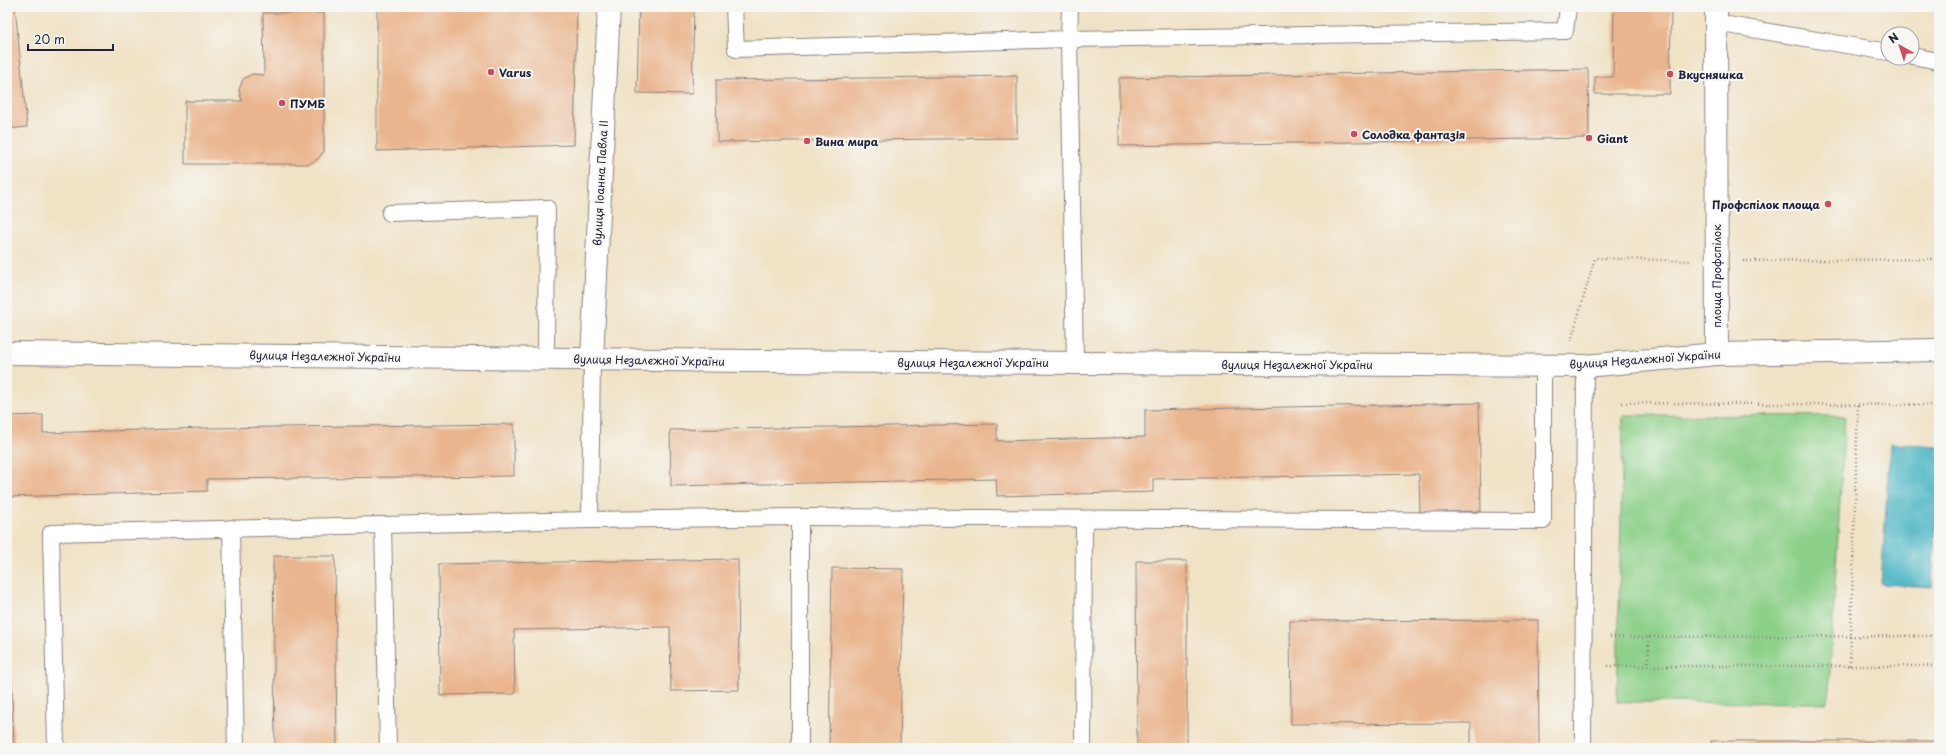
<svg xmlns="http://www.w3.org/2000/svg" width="1946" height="755" viewBox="0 0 1946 755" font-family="'Playpen Sans',sans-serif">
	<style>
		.green { fill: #8dd089; stroke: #587962 }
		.water { fill: #49b5c5; stroke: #366c80 }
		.building { fill: #eab58e }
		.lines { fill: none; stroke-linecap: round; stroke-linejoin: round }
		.lane-casing { stroke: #898280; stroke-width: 18 }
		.street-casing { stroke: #898280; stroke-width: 24 }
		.secondary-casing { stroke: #898280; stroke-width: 24 }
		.path { stroke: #898280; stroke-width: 2.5; stroke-dasharray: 1 3; stroke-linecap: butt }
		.lane { stroke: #fff; stroke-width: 16 }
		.street { stroke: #fff; stroke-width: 22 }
		.secondary { stroke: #fff; stroke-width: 22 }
		.poi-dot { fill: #d1495b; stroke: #f6f6f2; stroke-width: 1.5 }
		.labels { text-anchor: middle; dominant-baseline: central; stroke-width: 4; stroke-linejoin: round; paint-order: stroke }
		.poi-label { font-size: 11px; font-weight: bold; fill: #22223b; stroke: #f6f6f2; text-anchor: start }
		.street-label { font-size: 11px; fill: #22223b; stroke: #f6f6f2 }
	</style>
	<rect width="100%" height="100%" fill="#f6f6f2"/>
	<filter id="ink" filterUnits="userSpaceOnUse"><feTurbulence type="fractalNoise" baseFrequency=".025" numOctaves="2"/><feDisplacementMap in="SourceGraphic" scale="8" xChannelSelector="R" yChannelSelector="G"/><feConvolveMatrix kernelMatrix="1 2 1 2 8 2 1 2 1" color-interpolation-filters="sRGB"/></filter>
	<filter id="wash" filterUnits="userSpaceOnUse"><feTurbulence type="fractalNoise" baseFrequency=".012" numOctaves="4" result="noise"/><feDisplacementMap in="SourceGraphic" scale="16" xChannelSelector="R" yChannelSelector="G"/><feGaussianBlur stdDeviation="0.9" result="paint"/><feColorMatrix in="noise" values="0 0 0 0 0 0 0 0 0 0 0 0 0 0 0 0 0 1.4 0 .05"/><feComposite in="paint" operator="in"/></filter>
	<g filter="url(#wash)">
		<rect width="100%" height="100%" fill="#f0e2c5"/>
		<path class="green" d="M1623,415L1845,416L1828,703L1617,702Z"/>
		<path class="water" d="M1890,443L1939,446L1932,587L1881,584Z"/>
		<g id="blocks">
			<g class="building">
				<path d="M7,7H15L27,127L7,129Z"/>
				<path d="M377,7H577L574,145L377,151Z"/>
				<path d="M639,7H694L692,94L637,93Z"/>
				<path d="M1614,7H1671L1670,94H1595V77H1613Z"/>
				<path d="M263,13H324V151L318,159L309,164H185V101H242L239,90L243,79L252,74L264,75Z"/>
				<path d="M1588,69L1589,138L1119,146V78Z"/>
				<path d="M1017,76V138L717,142L716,80Z"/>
				<path d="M1479,403L1481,511L1420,513L1419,474L1153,479V492L997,496L996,479L671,486L670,430L997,424V441L1145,437V410Z"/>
				<path d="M43,415V433L206,428L514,424V476L207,479V491L7,497V416Z"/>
				<path d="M7,555L14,746L7,747Z"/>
				<path d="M273,556H335L337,748H275Z"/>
				<path d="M738,559L739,690L671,691L670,627L514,630L515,694L440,695L439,564Z"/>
				<path d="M1136,561H1187V748H1137Z"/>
				<path d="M832,568L903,569L900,748H829Z"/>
				<path d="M1538,620L1539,748H1471V723L1291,724L1290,621Z"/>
				<rect x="1711" y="741" width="228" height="7"/>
			</g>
		</g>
	</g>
	<g filter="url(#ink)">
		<use href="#blocks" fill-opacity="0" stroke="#898280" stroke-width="1"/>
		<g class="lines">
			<g class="lane-casing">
				<g id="lane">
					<path d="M734,7L736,49L1069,39L1070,7"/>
					<path d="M1716,23L1888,52"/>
					<path d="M1912,56L1939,61"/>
					<path d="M390,213L547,208L546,358"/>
					<path d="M1075,363L1069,39L1565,31L1568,7"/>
					<path d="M800,517V748"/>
					<path d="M590,520L592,359"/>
					<path d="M383,525L388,748"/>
					<path d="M231,528L236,748"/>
					<path d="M56,748L51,533L590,520L800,517L1543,521V365"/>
					<path d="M1083,748L1084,520"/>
					<path d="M1583,748L1585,366"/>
				</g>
			</g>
			<g class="street-casing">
				<path id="street" d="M592,359L609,7"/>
			</g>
			<g class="secondary-casing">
				<g id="secondary">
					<path d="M1716,7L1717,354"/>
					<path d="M7,353L750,361L1585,366L1717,354L1939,350"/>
				</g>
			</g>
			<g class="path">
				<path d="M1743,261L1939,259"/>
				<path d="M1571,341L1595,258L1692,261"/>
				<path d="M1622,403L1939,405"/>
				<path d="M1610,637L1939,636"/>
				<path d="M1607,666H1939"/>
				<path d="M1648,666L1649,637"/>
				<path d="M1850,666L1858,403"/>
			</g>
			<use href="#lane" class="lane"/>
			<use href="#street" class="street"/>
			<use href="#secondary" class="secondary"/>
		</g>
	</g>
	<g class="poi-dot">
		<circle cx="491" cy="72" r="4"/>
		<circle cx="1670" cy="74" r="4"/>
		<circle cx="282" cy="103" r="4"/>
		<circle cx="1354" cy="134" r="4"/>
		<circle cx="1589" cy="138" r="4"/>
		<circle cx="807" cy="141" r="4"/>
		<circle cx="1828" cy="204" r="4"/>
	</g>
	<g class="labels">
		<g class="poi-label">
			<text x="499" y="72">Varus</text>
			<text x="1678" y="74">Вкусняшка</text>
			<text x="290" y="103">ПУМБ</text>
			<text x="1362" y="134">Солодка фантазія</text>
			<text x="1597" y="138">Giant</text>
			<text x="815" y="141">Вина мира</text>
			<text x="1820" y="204" text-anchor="end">Профспілок площа</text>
		</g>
		<g class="street-label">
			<text transform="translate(600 183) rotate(-87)">вулиця Іоанна Павла ІІ</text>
			<text transform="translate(1716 276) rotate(-90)">площа Профспілок</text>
			<text transform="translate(325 356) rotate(1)">вулиця Незалежної України</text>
			<text transform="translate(1645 359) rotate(-4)">вулиця Незалежної України</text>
			<text transform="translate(649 360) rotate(1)">вулиця Незалежної України</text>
			<text x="973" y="362">вулиця Незалежної України</text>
			<text x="1297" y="364">вулиця Незалежної України</text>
		</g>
	</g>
	<rect width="1946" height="755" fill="none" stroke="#f6f6f2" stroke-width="24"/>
	<g transform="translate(1900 46) rotate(321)"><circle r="19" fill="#f6f6f2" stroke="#a1a1a9"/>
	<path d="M0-3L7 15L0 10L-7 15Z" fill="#d1495b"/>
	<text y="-6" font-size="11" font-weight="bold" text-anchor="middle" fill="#22223b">N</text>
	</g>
	<path d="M28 44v6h85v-6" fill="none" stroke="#22223b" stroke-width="2"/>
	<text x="34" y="44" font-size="12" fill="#22223b" stroke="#f6f6f2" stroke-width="3" paint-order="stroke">20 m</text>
</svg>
